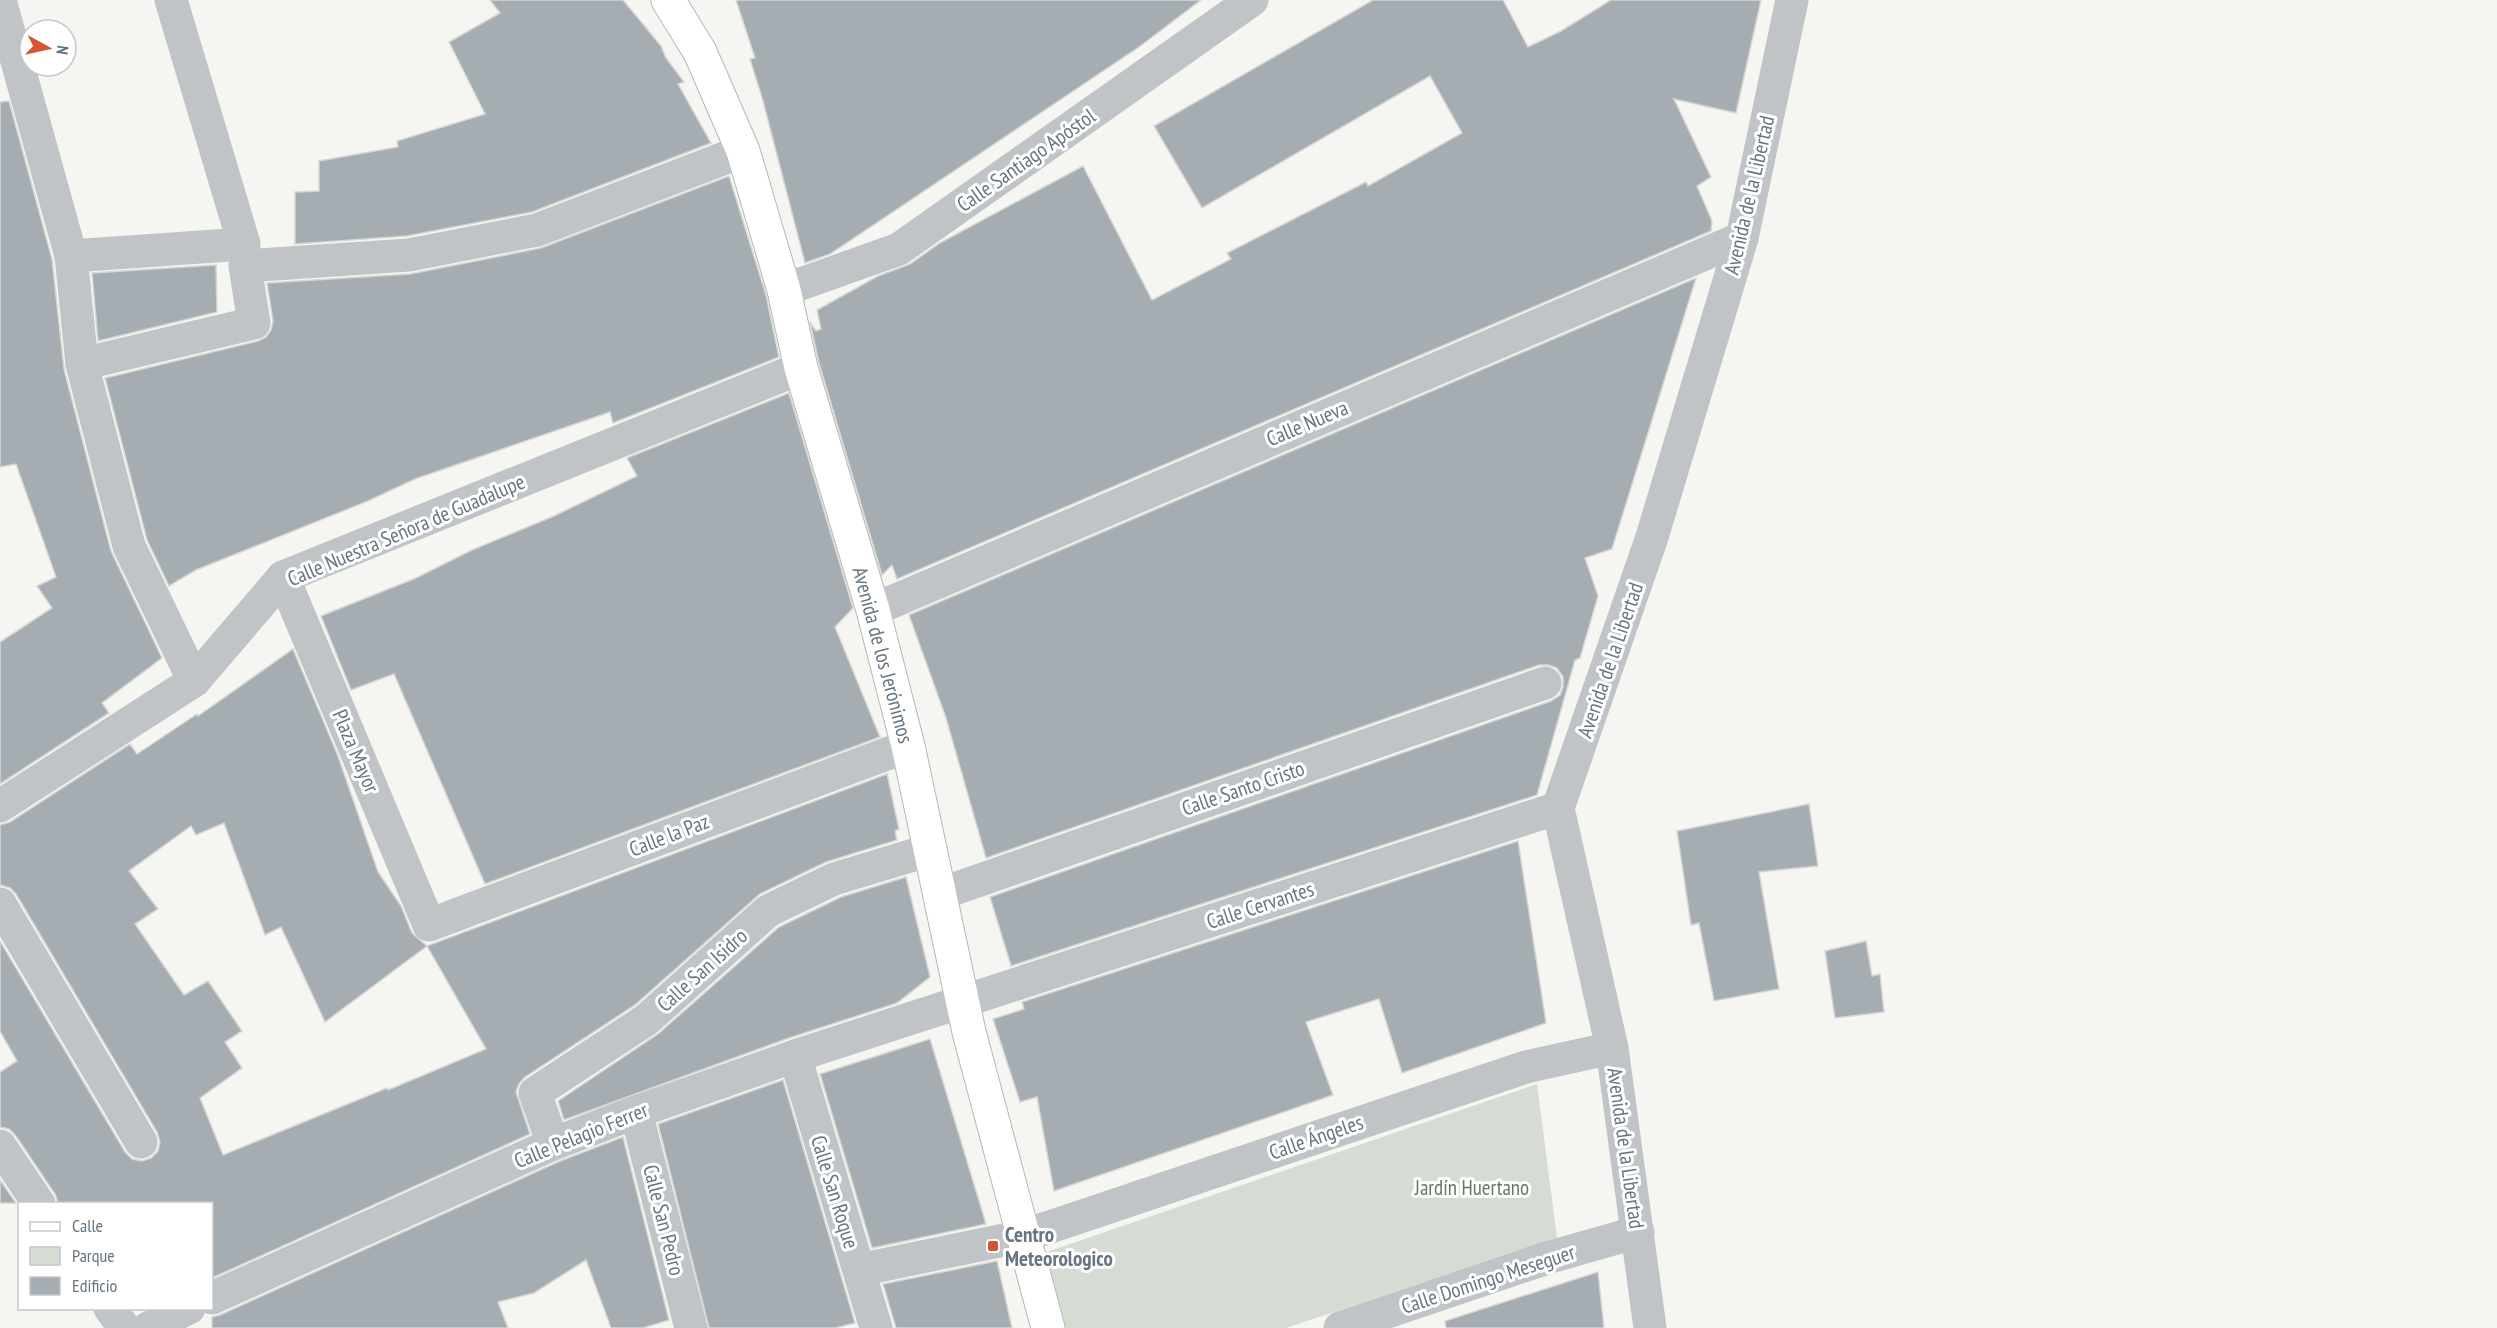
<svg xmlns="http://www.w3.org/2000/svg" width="2497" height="1328" viewBox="0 0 2497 1328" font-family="'PT Sans Narrow',sans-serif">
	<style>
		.green { fill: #d6dcd3 }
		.building { fill: #a6adb2; stroke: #d6d6d4; stroke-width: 1.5; fill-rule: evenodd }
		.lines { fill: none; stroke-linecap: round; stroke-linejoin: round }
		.secondary-casing { stroke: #b3b8bb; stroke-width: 35 }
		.street { stroke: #c0c4c7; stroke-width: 33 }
		.secondary { stroke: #fff; stroke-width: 33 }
		.poi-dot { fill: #d65430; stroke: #fff; stroke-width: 2 }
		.labels { text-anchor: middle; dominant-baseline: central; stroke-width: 6; stroke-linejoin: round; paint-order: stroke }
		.street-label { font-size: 21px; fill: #667581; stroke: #fff }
		.park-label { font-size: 21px; fill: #697864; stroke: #fff }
		.poi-label { font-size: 21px; font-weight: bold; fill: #667581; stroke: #fff; text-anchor: start }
	</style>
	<rect width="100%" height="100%" fill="#f5f5f2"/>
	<path class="green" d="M1537,1084L1557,1238L1286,1328H1051L1032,1257Z"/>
	<g class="building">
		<path d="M490,0H623L661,46L666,58L684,82L678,84L711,143L532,212L407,236L295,244V192L319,191V161L398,147L397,141L485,114L449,42L500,13Z"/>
		<path d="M736,0H1201L1139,47L830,254L805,263L763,101L750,59L755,58Z"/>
		<path d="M1373,0H1503L1528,47L1561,31L1611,0H1761L1736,113L1674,99L1711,177L1697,186L1712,221L1711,231L897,579L892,565L882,575L819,363L810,322L816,331L821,329L817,310L878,276L910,264L940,243L1083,166L1152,300L1231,259L1227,253L1366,182L1368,186L1462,133L1430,76L1202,208L1154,126Z"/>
		<path d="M9,101L52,259L64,369L111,551L162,658L102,703L109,713L0,784V642L52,608L37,586L56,577L16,464L0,467V102Z"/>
		<path d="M729,176L766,295L779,357L613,423L610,412L415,479L368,501L196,570L169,586L147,540L105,378L258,341L266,337L271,330L273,321L267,283L410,274L541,248Z"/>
		<path d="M216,265L217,312L98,341L92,273Z"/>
		<path d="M1696,278L1612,549L1585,558L1598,596L1580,658L1575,660L1537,795L1011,966L990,897L1551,701L1560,695L1563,687V677L1557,668L1548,665H1539L986,858L946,718L909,615Z"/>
		<path d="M789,393L853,608L835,627L880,737L485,884L394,674L351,690L321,616L416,578L472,550L554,516L637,476L627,458Z"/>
		<path d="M293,649L338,756L378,872L401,906L412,933L427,946L887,774L899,829L895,831L897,840L826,862L760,894L635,1005L525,1077L519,1084L516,1092L530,1134L212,1278V1203H58L55,1194L16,1136L9,1129L0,1127V1072L17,1061L0,1031V941L125,1152L132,1159L142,1161L151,1158L158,1151L160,1142L157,1132L16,894L10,888L0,885V825L10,822L130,744L137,754L197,714L198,716ZM224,823L265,935L281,927L325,1022L427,946L486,1049L388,1090L387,1088L223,1155L200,1098L242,1068L225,1042L242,1031L208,981L184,995L135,924L158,909L129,871L191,826L196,835Z"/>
		<path d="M1809,804L1818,866L1759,872L1779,989L1714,1001L1699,923L1691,925L1677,831Z"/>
		<path d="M1518,841L1546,1023L1402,1073L1379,999L1306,1022L1333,1095L1054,1191L1037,1097L1020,1102L993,1019L1024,1009L1022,1002Z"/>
		<path d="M906,877L930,977L897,1003L789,1038L564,1120L558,1101L658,1034L779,927L841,897Z"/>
		<path d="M1866,941L1872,976L1880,974L1884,1012L1835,1018L1825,951Z"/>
		<path d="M930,1039L986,1224L872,1248L820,1074Z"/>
		<path d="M783,1080L855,1323L835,1328H709L658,1124Z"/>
		<path d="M623,1137L669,1320L643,1328H611L586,1260L534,1293L498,1302L508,1328H212V1317L220,1315L560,1161Z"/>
		<path d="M0,1180L16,1203H0Z"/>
		<path d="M997,1261L1012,1328H896L883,1284Z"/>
		<path d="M1598,1272L1604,1328H1446L1445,1321Z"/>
	</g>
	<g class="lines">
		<g class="secondary-casing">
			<path id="secondary" d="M668,0L700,52L743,151L784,290L801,368L873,610L908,746L969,1032L1048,1328"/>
		</g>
		<g class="street">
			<path d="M0,0L71,256L244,244L171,0"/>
			<path d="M71,256L82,364L129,546L194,681"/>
			<path d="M784,290L899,249L1252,0"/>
			<path d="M82,364L254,323L245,266L409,255L537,230L743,151"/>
			<path d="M283,577L429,925L908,746"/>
			<path d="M873,610L1742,238"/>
			<path d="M0,806L194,681L283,577L801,368"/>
			<path d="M940,894L1545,683"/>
			<path d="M0,904L141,1142"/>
			<path d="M795,1056L876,1328"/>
			<path d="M636,1112L691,1328"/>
			<path d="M553,1144L535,1093L646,1020L768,911L834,879L930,850"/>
			<path d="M0,1146L39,1204"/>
			<path d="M859,1270L1023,1236L1526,1067L1612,1048"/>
			<path d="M212,1298L553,1144L636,1112L795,1056L1558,808"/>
			<path d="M110,1308L124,1328"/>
			<path d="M148,1328L189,1308"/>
			<path d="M1340,1328L1550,1257L1638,1232"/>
			<path d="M1650,1328L1612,1048L1558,808L1652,537L1742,238L1792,0"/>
		</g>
		<use href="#secondary" class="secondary"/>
	</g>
	<rect class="poi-dot" x="987" y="1240" width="12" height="12" rx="3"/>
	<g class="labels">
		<g class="street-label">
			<text transform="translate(1026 160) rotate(-35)">Calle Santiago Apóstol</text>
			<text transform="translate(1749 195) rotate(-77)">Avenida de la Libertad</text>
			<text transform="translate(1307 423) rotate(-23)">Calle Nueva</text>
			<text transform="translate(406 530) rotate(-23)">Calle Nuestra Señora de Guadalupe</text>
			<text transform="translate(883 655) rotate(75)">Avenida de los Jerónimos</text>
			<text transform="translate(1610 660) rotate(-71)">Avenida de la Libertad</text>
			<text transform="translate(356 751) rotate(67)">Plaza Mayor</text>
			<text transform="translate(1243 788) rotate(-19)">Calle Santo Cristo</text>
			<text transform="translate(669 835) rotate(-21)">Calle la Paz</text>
			<text transform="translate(1260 905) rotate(-18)">Calle Cervantes</text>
			<text transform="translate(702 970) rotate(-42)">Calle San Isidro</text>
			<text transform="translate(581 1135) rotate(-22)">Calle Pelagio Ferrer</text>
			<text transform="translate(1316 1137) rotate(-19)">Calle Ángeles</text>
			<text transform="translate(1626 1148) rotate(82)">Avenida de la Libertad</text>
			<text transform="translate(835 1192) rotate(73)">Calle San Roque</text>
			<text transform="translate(664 1220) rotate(76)">Calle San Pedro</text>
			<text transform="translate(1488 1279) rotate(-18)">Calle Domingo Meseguer</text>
		</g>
		<g class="park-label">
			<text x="1472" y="1187">Jardín Huertano</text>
		</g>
		<g class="poi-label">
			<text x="1005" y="1234">Centro<tspan x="1005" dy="24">Meteorologico</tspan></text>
		</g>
	</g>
	<rect x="18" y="1202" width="195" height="108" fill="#ffffff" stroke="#c2c8cd" stroke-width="1.5"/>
	<rect x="30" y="1222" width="30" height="9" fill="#ffffff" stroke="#c2c8cd" stroke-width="1.5"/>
	<text x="72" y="1232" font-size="18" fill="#667581">Calle</text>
	<rect x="30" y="1247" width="30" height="18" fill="#d6dcd3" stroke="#c2c8cd" stroke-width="1.5"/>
	<text x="72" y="1262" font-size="18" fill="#667581">Parque</text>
	<rect x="30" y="1277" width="30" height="18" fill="#a6adb2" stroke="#c2c8cd" stroke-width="1.5"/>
	<text x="72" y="1292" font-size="18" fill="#667581">Edificio</text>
	<g transform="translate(48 48) rotate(98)"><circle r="28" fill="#ffffff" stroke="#c2c8cd" stroke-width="1.5"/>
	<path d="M0-4.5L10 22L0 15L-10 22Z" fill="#d65430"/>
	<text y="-9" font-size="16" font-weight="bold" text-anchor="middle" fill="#667581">N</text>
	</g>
</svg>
